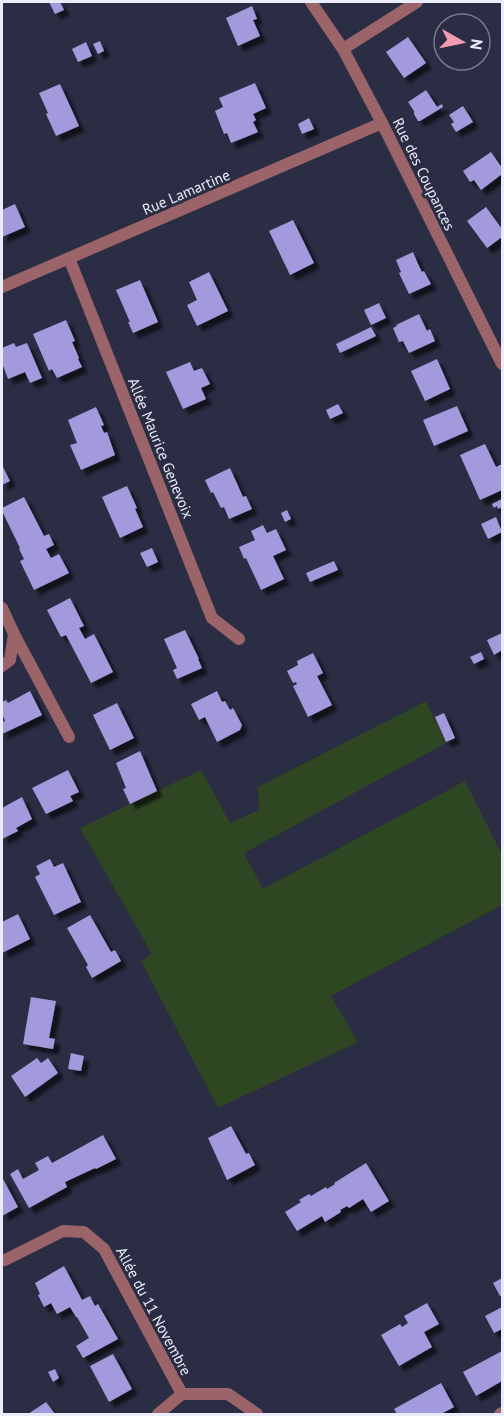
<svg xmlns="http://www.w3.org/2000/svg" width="504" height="1416" viewBox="0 0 504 1416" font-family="'PT Sans',sans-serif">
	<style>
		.green { fill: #2f4622 }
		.building { fill: #a399dd; filter: url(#shadow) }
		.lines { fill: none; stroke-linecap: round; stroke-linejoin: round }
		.street { stroke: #9b6468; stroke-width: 12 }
		.labels { text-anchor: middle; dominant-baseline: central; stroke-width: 6; stroke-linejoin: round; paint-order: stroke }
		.street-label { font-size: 15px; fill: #eaecfb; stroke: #2a2d43 }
	</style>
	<defs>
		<filter id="shadow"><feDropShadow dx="5.5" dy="5.5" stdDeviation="1.5" flood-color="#0009"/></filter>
	</defs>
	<rect width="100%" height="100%" fill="#2a2d43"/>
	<path class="green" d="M426,701L446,743L244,853L263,889L465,781L502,855V905L331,996L358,1042L218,1108L141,961L152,954L80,828L201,770L230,823L259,810L258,787Z"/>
	<g class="building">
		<path d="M49,2H60L64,10L55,14Z"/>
		<path d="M252,6L257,19L253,20L260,36L238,46L226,18Z"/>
		<path d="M408,37L426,63L404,78L386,52Z"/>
		<path d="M100,41L104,51L98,54L93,44Z"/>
		<path d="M86,42L92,56L78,62L72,49Z"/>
		<path d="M255,83L266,108L253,114L256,120L253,122L258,132L231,143L227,133L224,134L215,111L223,107L219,98Z"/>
		<path d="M60,84L79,126L56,136L46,114L48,113L39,93Z"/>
		<path d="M426,90L437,107L442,104L443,107L420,121H418L414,114V111L408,102Z"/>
		<path d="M463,106L473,122L456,132L451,124L454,122L449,115Z"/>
		<path d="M309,118L314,129L302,134L298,124Z"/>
		<path d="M491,152L502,168V174L481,190L474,180L470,182L463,171Z"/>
		<path d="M15,204L25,227L2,237V210Z"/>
		<path d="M486,207L502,229V237L487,248L467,221Z"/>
		<path d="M293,220L314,263L290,275L269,231Z"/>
		<path d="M413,252L418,264L422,272L424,271L431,284L409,294L399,273L401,272L396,260Z"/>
		<path d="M209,272L228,311L197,326L187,305L197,300L189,282Z"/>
		<path d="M140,280L158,322L133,333L128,322H130L116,290Z"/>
		<path d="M379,303L386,318L371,325L364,310Z"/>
		<path d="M419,314L427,331L430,329L435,341L409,353L403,341L399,342L393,328L397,326L396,325Z"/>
		<path d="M66,320L75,341L72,342L79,358L78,359L82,367L57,378L52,369L49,371L33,334Z"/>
		<path d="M371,327L376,336L340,353L336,344Z"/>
		<path d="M14,343L16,347L27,343L42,378L30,383L25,372L8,379L2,363V348Z"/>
		<path d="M437,359L450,389L425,401L411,371Z"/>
		<path d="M190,362L194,371L202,368L210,384L201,388L206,399L183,409L166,372Z"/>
		<path d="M338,404L343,413L330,419L326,410Z"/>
		<path d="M457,406L468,431L434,446L423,420Z"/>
		<path d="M96,407L104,425L101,426L104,433L107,432L115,455L81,470L70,445L77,443L68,420Z"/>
		<path d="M485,444L496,467L502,464V490L480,500L460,455Z"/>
		<path d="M2,465L10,481L2,485Z"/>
		<path d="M230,468L243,497L246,496L252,509L229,519L224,507L221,508L213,492L211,493L205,480Z"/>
		<path d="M127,486L137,508L135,509L143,527L120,538L102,497Z"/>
		<path d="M24,497L44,536L49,534L54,545L46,549L51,558L59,554L69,573L34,590L20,561L24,559L19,549L20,548L2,511V508Z"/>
		<path d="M502,499V507L498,509L497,506L494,508L492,504Z"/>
		<path d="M287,510L291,519L285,522L281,513Z"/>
		<path d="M496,517L502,532L488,539L481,524Z"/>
		<path d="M263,525L267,533L276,529L286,550L273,556L284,579L261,590L246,558L244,559L239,547L255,540L251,531Z"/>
		<path d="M152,548L158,562L147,567L140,553Z"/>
		<path d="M334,561L338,570L310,582L306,573Z"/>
		<path d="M70,598L84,626L79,628L85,639L94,634L113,672L91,683L66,635L61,637L47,610Z"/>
		<path d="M185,630L199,659H198L202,668L177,679L173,670L177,668L164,639Z"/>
		<path d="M502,633V650L494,655L487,640Z"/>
		<path d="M481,652L484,659L474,664L470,657Z"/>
		<path d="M313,653L323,673L317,676L332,705L308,717L293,686L297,684L296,682L293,683L287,671L298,665L297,661Z"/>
		<path d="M30,691L42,715L2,734V722L5,721L2,714V702L6,700L8,703Z"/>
		<path d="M217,691L222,702L225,701L230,710L233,708L242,725L240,730L217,742L205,717L199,720L191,704Z"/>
		<path d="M117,703L134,738L110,750L93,715Z"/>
		<path d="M444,713L455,738L446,742L435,717Z"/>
		<path d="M140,751L157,791L130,804L123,789L126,788L116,763Z"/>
		<path d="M68,770L79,792L70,796L73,801L46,814L32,788Z"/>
		<path d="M22,797L32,819L16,828L18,831L2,839V808Z"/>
		<path d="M50,859L54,867L63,863L81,902L54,915L35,877L40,874L36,866Z"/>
		<path d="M18,914L30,939L2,953V922Z"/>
		<path d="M90,915L111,952L115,950L121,961L92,978L86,967L88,965L67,928Z"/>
		<path d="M31,997L56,1001L49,1038L55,1039L53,1049L23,1044Z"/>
		<path d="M71,1053L84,1056L81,1071L68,1069Z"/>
		<path d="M37,1058L41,1063L48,1058L58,1073L25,1097L11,1076Z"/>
		<path d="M231,1126L246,1154L249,1153L255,1165L227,1180L208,1138Z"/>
		<path d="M103,1135L116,1159L96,1169L95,1168L65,1182L67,1187L29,1208L10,1174L18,1169L23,1179L39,1170L35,1163L48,1156L52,1163Z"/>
		<path d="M366,1163L389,1201L371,1212L363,1199L349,1208L347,1206L340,1210L341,1212L325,1222L322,1216L297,1231L285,1212L301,1202L299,1200L309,1194L311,1196L326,1187L327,1189L335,1184L334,1183Z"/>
		<path d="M2,1177L18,1207L2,1216Z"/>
		<path d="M64,1266L82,1300L90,1296L95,1306L98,1304L118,1339L83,1358L76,1346L89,1338L77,1317H76L70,1307L57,1314L51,1303L44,1307L38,1295L40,1294L35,1283Z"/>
		<path d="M502,1278V1295L500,1296L493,1283Z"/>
		<path d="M427,1303L439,1324L424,1332L432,1347L399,1366L381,1335L400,1324L402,1327L408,1323L404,1316Z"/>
		<path d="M502,1307V1329L494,1333L485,1316Z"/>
		<path d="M502,1351V1381L476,1396L463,1372Z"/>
		<path d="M113,1354L132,1389L109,1402L90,1366Z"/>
		<path d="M55,1369L59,1378L53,1382L48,1372Z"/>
		<path d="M441,1383L454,1407L441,1414H397L394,1409Z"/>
		<path d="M46,1402L55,1414H28Z"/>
	</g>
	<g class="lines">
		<g class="street">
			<path d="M311,2L343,49L382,123L502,364"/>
			<path d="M343,49L417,2"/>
			<path d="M69,258L212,618L239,639"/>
			<path d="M2,287L382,123"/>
			<path d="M2,608L14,634L10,660L2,666"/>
			<path d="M14,634L69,737"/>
			<path d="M2,1260H5L63,1231L84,1232L104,1249L182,1394"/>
			<path d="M182,1394H228L257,1414"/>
			<path d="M158,1414L182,1394"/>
			<path d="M500,1414L502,1413"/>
		</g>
	</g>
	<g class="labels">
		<g class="street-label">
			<text transform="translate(424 174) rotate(64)">Rue des Coupances</text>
			<text transform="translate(186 192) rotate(-23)">Rue Lamartine</text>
			<text transform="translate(161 448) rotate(68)">Allée Maurice Genevoix</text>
			<text transform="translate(154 1311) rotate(62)">Allée du 11 Novembre</text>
		</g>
	</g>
	<rect width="504" height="1416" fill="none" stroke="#eaecfb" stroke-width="6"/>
	<g transform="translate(462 42) rotate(99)"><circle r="28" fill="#2a2d43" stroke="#77798d" stroke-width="1.5"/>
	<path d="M0-4.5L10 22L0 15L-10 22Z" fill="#f29aae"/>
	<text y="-9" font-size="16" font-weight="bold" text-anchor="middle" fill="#eaecfb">N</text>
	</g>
</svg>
